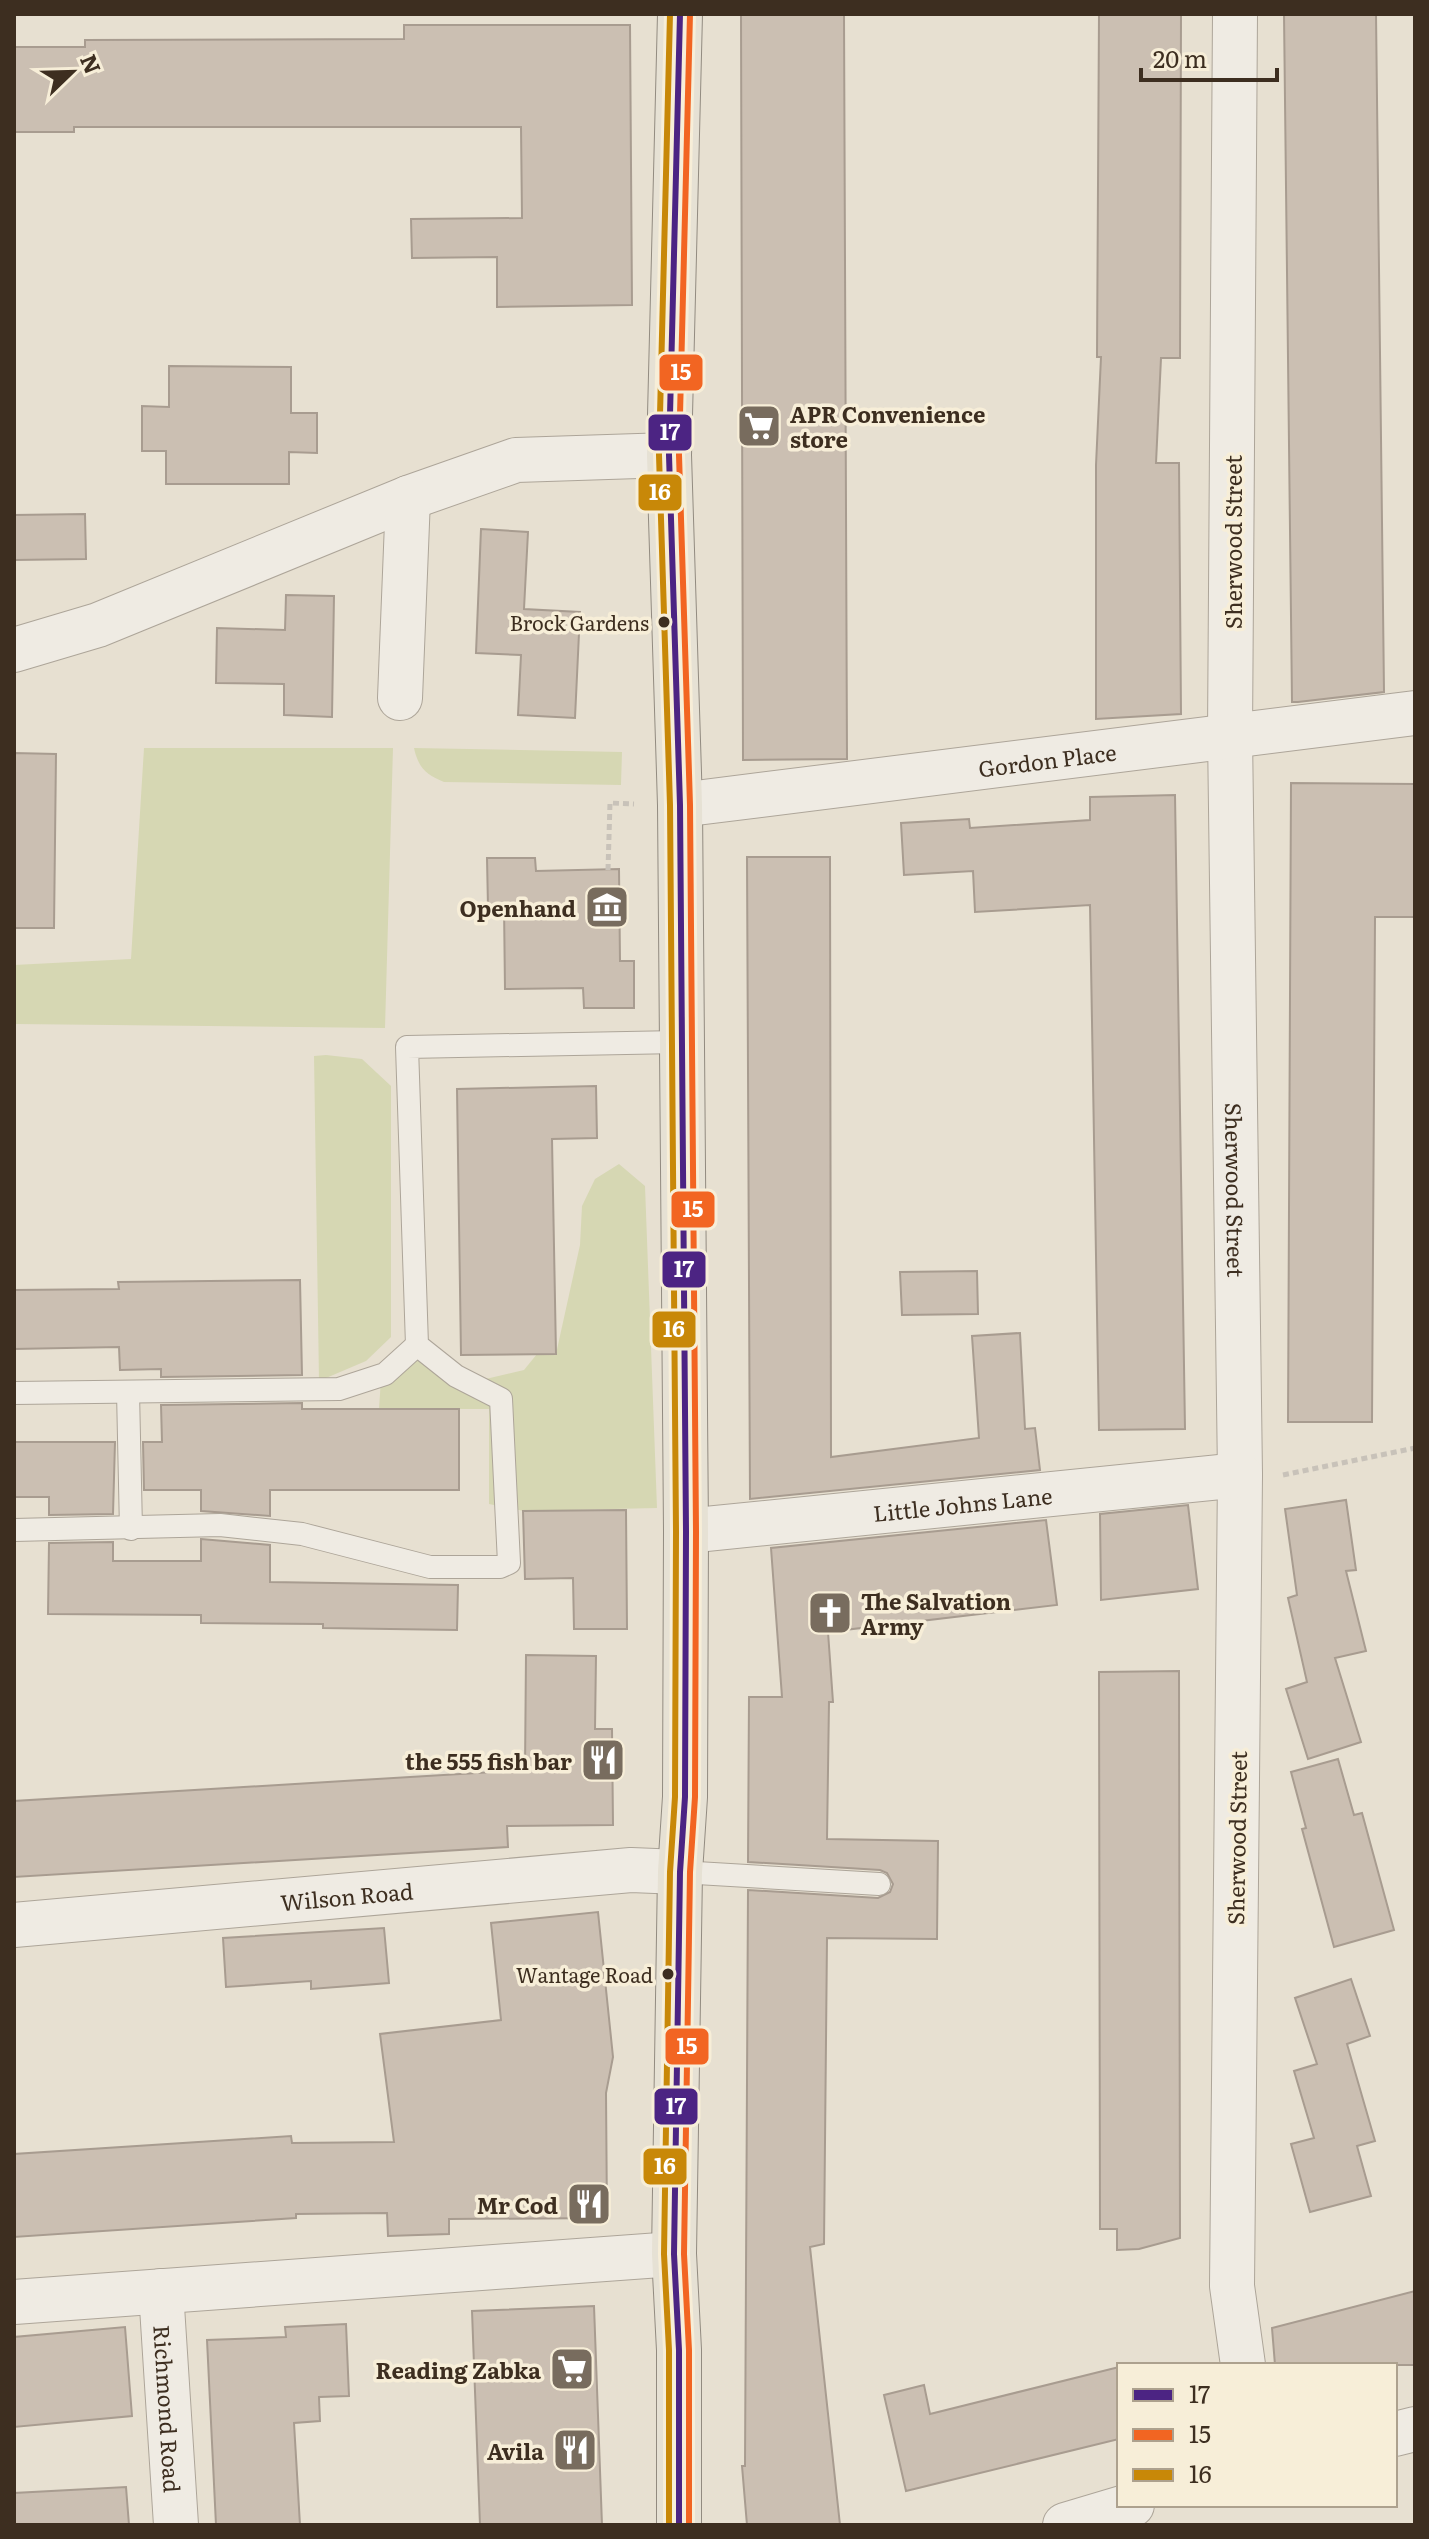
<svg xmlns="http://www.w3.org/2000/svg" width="1429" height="2539" viewBox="0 0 1429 2539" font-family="Literata,serif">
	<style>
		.green { fill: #d6d7b3 }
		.building { fill: #cbbfb2; stroke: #a89c90; stroke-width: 2 }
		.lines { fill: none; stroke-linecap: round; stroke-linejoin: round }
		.lane-casing { stroke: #ada599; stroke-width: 24 }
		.street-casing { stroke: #ada599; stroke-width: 46 }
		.primary-casing { stroke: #928b80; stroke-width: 46 }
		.path { stroke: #c8c2b9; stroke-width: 5; stroke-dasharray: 6 4; stroke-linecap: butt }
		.lane { stroke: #efebe3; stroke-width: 22 }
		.street { stroke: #efebe3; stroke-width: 44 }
		.primary { stroke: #e6e1d4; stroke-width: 44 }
		.bus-1-casing { stroke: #f7eed8; stroke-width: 12 }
		.bus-2-casing { stroke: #f7eed8; stroke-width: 12 }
		.bus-3-casing { stroke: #f7eed8; stroke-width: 12 }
		.bus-1 { stroke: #4c2483; stroke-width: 6 }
		.bus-2 { stroke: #f26522; stroke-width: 6 }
		.bus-3 { stroke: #c88808; stroke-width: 6 }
		.bus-dot { fill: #3d2e20; stroke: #f7eed8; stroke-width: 3 }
		.labels { text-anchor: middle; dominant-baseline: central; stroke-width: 7; stroke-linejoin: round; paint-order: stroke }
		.bus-label { font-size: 20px; fill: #3d2e20; stroke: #f7eed8; text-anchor: end }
		.poi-label { font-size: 22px; font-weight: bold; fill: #3d2e20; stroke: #f7eed8; text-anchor: end }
		.street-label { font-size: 22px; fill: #3d2e20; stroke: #f7eed8 }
		.line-badge { stroke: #f7eed8; stroke-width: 3 }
		.badge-label { font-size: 22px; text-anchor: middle; font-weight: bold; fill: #fff }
	</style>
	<rect width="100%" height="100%" fill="#e7e0d1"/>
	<g class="green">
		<path d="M144,748H393L385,1028L14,1024V965L131,959Z"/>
		<path d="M414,748L622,752L621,785L444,782C426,775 418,767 414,748Z"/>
		<path d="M326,1055L362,1059L391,1086V1337L366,1361L319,1381L314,1056Z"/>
		<path d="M619,1164L645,1186L657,1508L524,1511L489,1504V1409H379L382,1364L429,1343L452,1387L524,1370L537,1354H556L580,1245L582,1206L595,1179Z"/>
	</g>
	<g class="building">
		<path d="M741,14H844L847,759L743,760Z"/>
		<path d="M1099,14H1181L1180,358H1161L1156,463H1179L1181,714L1096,719V465L1101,357H1097Z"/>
		<path d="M1284,14H1376L1384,692L1298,702H1292Z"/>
		<path d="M404,25H630L632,305L497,307V257L412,258L411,219L522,218L521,127H74V132H14V47H85V40L404,39Z"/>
		<path d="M169,366L291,367V413H317V453L289,452V484H166V451H142V406L169,407Z"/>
		<path d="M85,514L86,559L14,560V515Z"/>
		<path d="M481,529L528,532L524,609L580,612L575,718L518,715L521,655L476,653Z"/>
		<path d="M286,595L334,596L332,717L284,715V684L216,683L217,628L285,630Z"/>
		<path d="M14,753L56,754L54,928H14Z"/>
		<path d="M1291,783L1415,784V917H1375L1372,1422H1288Z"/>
		<path d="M1175,795L1185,1429L1099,1430L1090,905L975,912L973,871L904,875L901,823L969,819L970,828L1090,820V797Z"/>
		<path d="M747,857H830L831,1457L979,1438L972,1336L1020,1333L1025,1429L1035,1428L1040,1470L750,1499Z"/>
		<path d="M487,858H535L536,871L619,869L620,961H634V1008H584L583,988L505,989L504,906L488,907Z"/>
		<path d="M596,1086L597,1138L552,1139L556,1354L461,1355L457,1089Z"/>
		<path d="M977,1271L978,1314L902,1315L900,1272Z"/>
		<path d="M300,1280L302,1375L161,1377V1369L120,1370L119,1347L14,1349V1290L119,1289L118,1282Z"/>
		<path d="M302,1403V1409H459V1490H270V1516L201,1511V1490H144L143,1442H162L161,1405Z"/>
		<path d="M14,1442H115L113,1514L49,1515V1497H14Z"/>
		<path d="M1346,1500L1356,1570L1346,1571L1366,1651L1335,1658L1361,1742L1308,1759L1286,1689L1307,1682L1288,1598L1297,1595L1285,1509Z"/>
		<path d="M1188,1505L1198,1589L1101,1600L1100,1514Z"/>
		<path d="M626,1510L627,1629H574L573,1578L525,1579L523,1511Z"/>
		<path d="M1046,1520L1057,1605L828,1632L833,1702H829L827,1839L938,1841L937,1939L827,1938L824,2244L810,2247L840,2525H747L742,2466H745L748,1890L878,1898L890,1892L893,1884L887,1873L880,1870L748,1862L749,1697H782L771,1548Z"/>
		<path d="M201,1539L270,1545V1582L458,1585L457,1630L323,1628V1624L201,1623V1615L48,1614L49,1543L113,1542V1561H201Z"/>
		<path d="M526,1655L596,1656L595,1729H612L613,1825L507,1826L508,1847L14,1877V1801L525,1770Z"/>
		<path d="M1179,1671L1180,2238L1139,2249L1117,2250V2229H1100L1099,1672Z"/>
		<path d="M1338,1759L1354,1815L1362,1813L1394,1930L1334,1947L1302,1829L1306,1828L1291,1772Z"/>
		<path d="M598,1912L613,2057L606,2093L607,2218L449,2219V2234L388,2236L387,2213L296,2214V2218L14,2237V2154L291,2136L292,2143L394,2142L380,2034L501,2020L491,1923Z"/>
		<path d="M384,1928L389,1983L311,1989V1981L226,1987L223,1938Z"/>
		<path d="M1351,1979L1370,2036L1347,2044L1375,2141L1357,2146L1371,2196L1310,2212L1291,2144L1314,2138L1294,2071L1317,2064L1295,1998Z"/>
		<path d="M1415,2291V2365H1275L1272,2328Z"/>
		<path d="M594,2306L602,2525H480L472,2311Z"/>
		<path d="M346,2324L349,2396L319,2397L320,2421L294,2423L300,2525H216L207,2340L286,2337L285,2327Z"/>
		<path d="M125,2327L132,2416L14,2427V2337Z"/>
		<path d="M1119,2367V2439L906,2491L884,2395L924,2385L930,2414Z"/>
		<path d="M126,2487L129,2525H14V2493Z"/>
	</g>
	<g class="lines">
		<g class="lane-casing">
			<g id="lane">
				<path d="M128,1392L131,1529"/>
				<path d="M14,1393L339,1389L385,1374L417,1345"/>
				<path d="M14,1530L220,1525L302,1534L430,1567H500L509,1563L501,1399L456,1376L417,1345L407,1047L679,1042"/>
				<path d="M680,1872L879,1884"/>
			</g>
		</g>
		<g class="street-casing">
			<g id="street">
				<path id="s1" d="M1235,14L1230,735L1240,1475L1232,2286L1243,2365"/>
				<path d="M14,650L98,625L408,498L516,460L669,455"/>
				<path d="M400,698L408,498"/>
				<path id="s2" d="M680,805L1415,713"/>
				<path id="s3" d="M686,1531L1240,1475"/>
				<path id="s4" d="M14,1925L631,1870L680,1872"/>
				<path id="s5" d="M161,2291L176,2525"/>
				<path d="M14,2302L674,2254"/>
				<path d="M1395,2434L1415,2429"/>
				<path d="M1065,2525L1132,2505"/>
			</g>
		</g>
		<g class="primary-casing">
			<path id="primary" d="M679,2525V2350L674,2254L680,1872L685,1797L686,1531L680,805L669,455L680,14"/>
		</g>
		<g class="path">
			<path d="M608,870L610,803L634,804"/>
			<path d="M1283,1475L1415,1448"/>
		</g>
		<use href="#lane" class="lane"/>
		<use href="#street" class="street"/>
		<use href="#primary" class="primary"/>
		<g class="bus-1-casing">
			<path id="bus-1" d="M679,2525V2350L674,2254L680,1872L685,1797L686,1531L680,805L669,455L680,14"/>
		</g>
		<g class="bus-2-casing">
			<path id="bus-2" d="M689,2525V2350L684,2254L690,1872L695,1797L696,1531L690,805L679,455L690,14"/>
		</g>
		<g class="bus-3-casing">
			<path id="bus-3" d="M669,2525V2350L664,2254L670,1872L675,1797L676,1531L670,805L659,455L670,14"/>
		</g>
		<use href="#bus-1" class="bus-1"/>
		<use href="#bus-2" class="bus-2"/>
		<use href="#bus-3" class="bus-3"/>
	</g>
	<defs>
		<g id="supermarket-square" transform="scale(2.3)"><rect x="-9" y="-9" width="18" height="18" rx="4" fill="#786c5e" stroke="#f7eed8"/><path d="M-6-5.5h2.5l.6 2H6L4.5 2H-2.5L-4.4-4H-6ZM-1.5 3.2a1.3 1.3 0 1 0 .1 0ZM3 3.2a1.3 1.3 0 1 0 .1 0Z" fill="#fff"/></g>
		<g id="museum-square" transform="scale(2.3)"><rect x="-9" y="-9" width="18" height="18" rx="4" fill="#786c5e" stroke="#f7eed8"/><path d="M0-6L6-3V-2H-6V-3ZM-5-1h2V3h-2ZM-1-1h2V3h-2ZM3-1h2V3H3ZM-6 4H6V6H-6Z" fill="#fff"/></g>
		<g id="church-square" transform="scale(2.3)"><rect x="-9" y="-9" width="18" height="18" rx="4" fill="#786c5e" stroke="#f7eed8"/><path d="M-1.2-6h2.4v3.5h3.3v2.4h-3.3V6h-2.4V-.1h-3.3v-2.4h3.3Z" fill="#fff"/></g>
		<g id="restaurant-square" transform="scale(2.3)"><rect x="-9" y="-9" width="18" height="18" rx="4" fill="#786c5e" stroke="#f7eed8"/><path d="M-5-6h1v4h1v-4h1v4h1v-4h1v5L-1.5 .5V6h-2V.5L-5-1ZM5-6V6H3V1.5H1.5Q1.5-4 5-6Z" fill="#fff"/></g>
	</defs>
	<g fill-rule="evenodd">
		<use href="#supermarket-square" x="759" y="426"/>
		<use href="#museum-square" x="607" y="907"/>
		<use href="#church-square" x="830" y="1613"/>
		<use href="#restaurant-square" x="603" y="1760"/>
		<use href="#restaurant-square" x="589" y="2204"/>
		<use href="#supermarket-square" x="572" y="2369"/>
		<use href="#restaurant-square" x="575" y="2450"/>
	</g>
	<g class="bus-dot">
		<circle cx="664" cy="622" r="7"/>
		<circle cx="668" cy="1974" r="7"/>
	</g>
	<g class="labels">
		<g class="bus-label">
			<text x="649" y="622">Brock Gardens</text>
			<text x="653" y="1974">Wantage Road</text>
		</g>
		<g class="poi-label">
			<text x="790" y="413" text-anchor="start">APR Convenience<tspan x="790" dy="25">store</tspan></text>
			<text x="576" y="907">Openhand</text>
			<text x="861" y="1600" text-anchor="start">The Salvation<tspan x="861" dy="25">Army</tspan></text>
			<text x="572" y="1760">the 555 fish bar</text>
			<text x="558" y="2204">Mr Cod</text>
			<text x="541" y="2369">Reading Zabka</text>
			<text x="544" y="2450">Avila</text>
		</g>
		<g class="street-label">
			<text transform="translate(1232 542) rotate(-90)">Sherwood Street</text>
			<text stroke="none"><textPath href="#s2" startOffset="370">Gordon Place</textPath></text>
			<text stroke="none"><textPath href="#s1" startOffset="1176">Sherwood Street</textPath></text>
			<text stroke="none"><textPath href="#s3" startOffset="278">Little Johns Lane</textPath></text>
			<text transform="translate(1236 1838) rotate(-89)">Sherwood Street</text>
			<text stroke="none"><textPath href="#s4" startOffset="334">Wilson Road</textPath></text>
			<text stroke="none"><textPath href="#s5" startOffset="118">Richmond Road</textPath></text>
		</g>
	</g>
	<g class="line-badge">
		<rect x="658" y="353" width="46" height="39" rx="8" fill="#f26522"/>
		<rect x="647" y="413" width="46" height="39" rx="8" fill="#4c2483"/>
		<rect x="637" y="473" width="46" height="39" rx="8" fill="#c88808"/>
		<rect x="670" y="1190" width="46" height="39" rx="8" fill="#f26522"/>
		<rect x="661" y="1250" width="46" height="39" rx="8" fill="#4c2483"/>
		<rect x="651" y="1310" width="46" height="39" rx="8" fill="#c88808"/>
		<rect x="664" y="2027" width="46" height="39" rx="8" fill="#f26522"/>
		<rect x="653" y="2087" width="46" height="39" rx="8" fill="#4c2483"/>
		<rect x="642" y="2147" width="46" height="39" rx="8" fill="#c88808"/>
	</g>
	<g class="badge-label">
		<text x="681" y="380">15</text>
		<text x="670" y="440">17</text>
		<text x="660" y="500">16</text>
		<text x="693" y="1217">15</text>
		<text x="684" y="1277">17</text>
		<text x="674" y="1337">16</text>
		<text x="687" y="2054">15</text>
		<text x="676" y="2114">17</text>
		<text x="665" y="2174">16</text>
	</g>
	<rect width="1429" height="2539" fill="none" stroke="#3d2e20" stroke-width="32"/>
	<rect x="1117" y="2363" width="280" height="144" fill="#f7eed8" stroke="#ada18e" stroke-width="2"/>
	<rect x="1133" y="2389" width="40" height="12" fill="#4c2483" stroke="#ada18e" stroke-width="2"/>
	<text x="1189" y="2403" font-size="24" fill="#3d2e20">17</text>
	<rect x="1133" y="2429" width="40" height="12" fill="#f26522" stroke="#ada18e" stroke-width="2"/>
	<text x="1189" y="2443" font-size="24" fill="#3d2e20">15</text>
	<rect x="1133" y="2469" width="40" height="12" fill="#c88808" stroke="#ada18e" stroke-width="2"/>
	<text x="1189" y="2483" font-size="24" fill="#3d2e20">16</text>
	<g transform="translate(72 72) rotate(67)" stroke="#f7eed8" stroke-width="6" paint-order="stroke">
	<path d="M0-6L14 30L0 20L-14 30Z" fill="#3d2e20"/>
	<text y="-12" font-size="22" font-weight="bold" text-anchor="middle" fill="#3d2e20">N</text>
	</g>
	<path d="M1141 68v12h136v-12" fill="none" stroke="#3d2e20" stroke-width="4"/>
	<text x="1153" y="68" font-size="24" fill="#3d2e20" stroke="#f7eed8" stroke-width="6" paint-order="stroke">20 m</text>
</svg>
